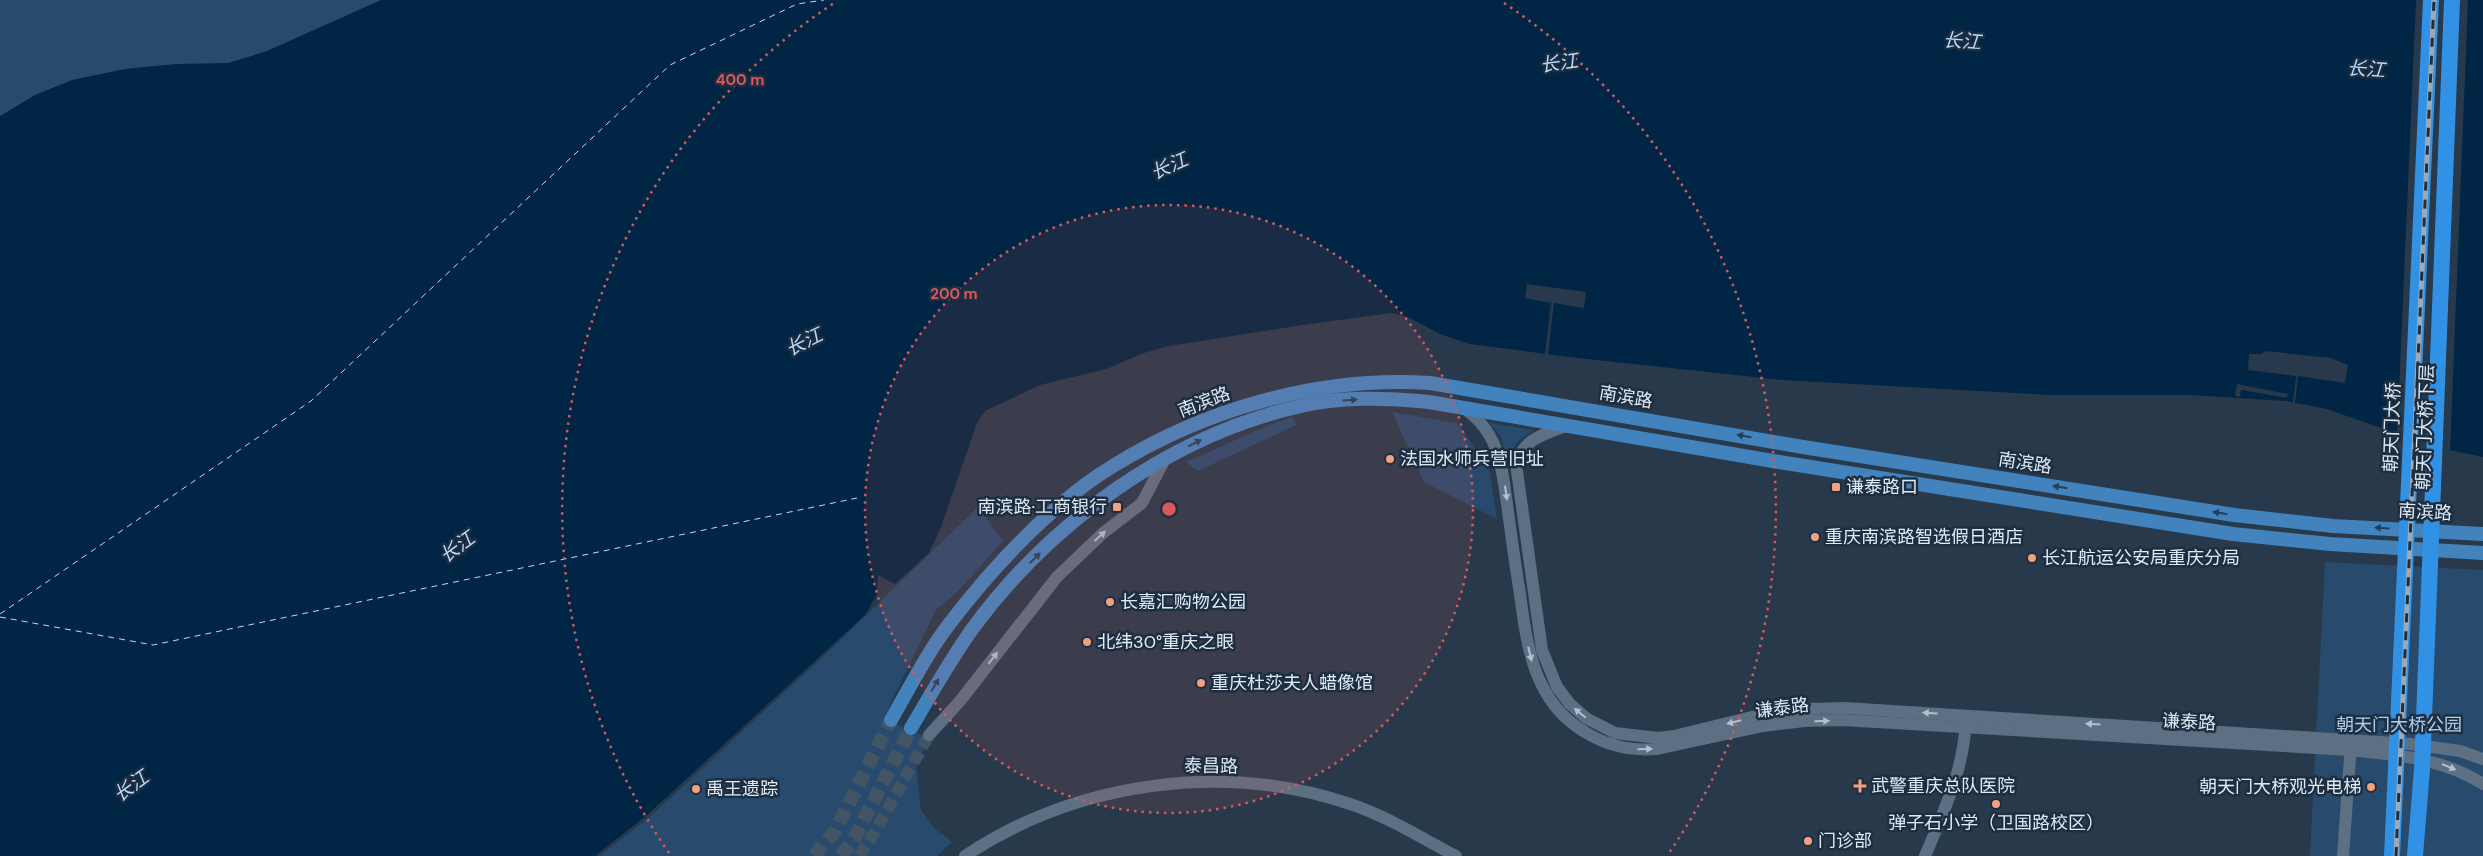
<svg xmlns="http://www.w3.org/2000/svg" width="2483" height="856" viewBox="0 0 2483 856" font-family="'DM Sans','Noto Sans SC',sans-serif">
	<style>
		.green { fill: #284b6d }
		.water { fill: #012544 }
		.pier { fill: #27394a }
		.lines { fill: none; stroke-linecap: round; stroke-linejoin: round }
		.ferry { stroke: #bbdcfd; stroke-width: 1; stroke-dasharray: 6 5; stroke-linecap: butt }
		.secondary-tunnel { stroke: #435464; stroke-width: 12; stroke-dasharray: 12 6; stroke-linecap: butt }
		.primary-tunnel { stroke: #435464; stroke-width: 14; stroke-dasharray: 14 7; stroke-linecap: butt }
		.secondary { stroke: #5c6f83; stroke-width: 12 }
		.primary { stroke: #4283bd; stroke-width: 14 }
		.highway { stroke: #3191e4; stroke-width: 16 }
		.rail-casing { stroke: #9ca9b7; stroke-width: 5 }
		.rail { stroke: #1d2e40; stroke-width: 3; stroke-dasharray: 9; stroke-linecap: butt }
		.oneway { fill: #243f59 }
		.oneway2 { fill: #b1bfce }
		.ring { fill: none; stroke: #d8585c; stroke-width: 2.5; stroke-dasharray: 2.5 5 }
		.poi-dot { fill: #f2a07f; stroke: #1d2e40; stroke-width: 2 }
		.labels { text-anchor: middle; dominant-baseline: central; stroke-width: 5; stroke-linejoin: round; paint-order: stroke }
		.street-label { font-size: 18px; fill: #dfeaf6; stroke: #1d2e40 }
		.poi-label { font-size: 18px; fill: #dfeaf6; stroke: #1d2e40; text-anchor: start }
		.park-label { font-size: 18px; fill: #adcdef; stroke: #1d2e40 }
		.water-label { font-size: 19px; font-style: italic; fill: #bbdcfd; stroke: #1d2e40 }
		.centre { fill: #d8585c; stroke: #1d2e40; stroke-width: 2.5 }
		.ring-label { font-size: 15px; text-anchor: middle; font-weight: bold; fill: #d8585c; stroke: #1d2e40; stroke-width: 5; stroke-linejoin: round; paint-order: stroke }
	</style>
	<rect width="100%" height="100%" fill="#27394a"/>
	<g class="green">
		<path d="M0,0H422L0,151Z"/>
		<path d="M1392,412L1457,423L1489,467L1497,519L1424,482Z"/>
		<path d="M1292,417L1296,425L1198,471L1186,462C1222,447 1256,429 1292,417Z"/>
		<path d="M1490,423L1534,430L1519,440L1508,458H1505L1502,439Z"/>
		<path d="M978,507L1003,541L958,591L936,610L883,719L930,738L916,766L921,810L934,828L952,842L937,856H600L650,817L827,653Z"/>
		<path d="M2325,562L2483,570V856H2310Z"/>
	</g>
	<path class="water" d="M381,0H2483V457L2435,447L2327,409L2286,401L2191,395H2051L1783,380L1569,357L1470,344L1440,334L1408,317L1391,313L1303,325L1169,346L1144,353L1106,369L1040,385L985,411L977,423L941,527L929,553L895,584L878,575L877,594L865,615L647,815L595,856H0V116L35,95L72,80L125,69L176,64L228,63L267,51Z"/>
	<g class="pier">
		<path d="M2416,0H2468L2450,453L2397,436Z"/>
		<path d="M1527,284L1586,292L1584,308L1554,303L1548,354H1545L1551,303L1525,298Z"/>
		<path d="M2266,351L2331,358L2348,365L2345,383L2298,376L2295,403H2293L2296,376L2248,370L2249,354H2261Z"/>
		<path d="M2237,384L2288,394L2287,398L2241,390L2240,397L2235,396Z"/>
	</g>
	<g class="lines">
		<g class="ferry">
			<path d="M0,614L311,401L670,65L797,4L824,0"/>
			<path d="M0,617L153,645L857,498"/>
		</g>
		<path class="secondary-tunnel" d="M859,856L869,842L929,735"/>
		<g class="primary-tunnel">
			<path d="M814,856L835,831L891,720"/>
			<path d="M841,856L854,839L911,728"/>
		</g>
		<g class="secondary">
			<path d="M1463,408C1498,430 1502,466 1507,504C1511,534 1515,564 1520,594C1527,647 1534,702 1585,732C1607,746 1631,751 1657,749L1763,726L1804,721L1842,720L2350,750C2398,755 2442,758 2483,784"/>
			<path d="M1566,426C1544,434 1523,439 1516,464L1542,650L1557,687L1570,704L1586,718L1615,733L1658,738L1674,736L1760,715L1805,709L1845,708L2410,744L2460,751L2483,759"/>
			<path d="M929,735L960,701L1057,577L1103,533L1142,503L1165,459"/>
			<path d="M965,856C1076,782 1223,761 1350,804C1387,816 1421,838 1456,856"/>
			<path d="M1925,856C1945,808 1963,773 1966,720"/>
			<path d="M2343,856L2351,743"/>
		</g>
		<g class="primary">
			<path d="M891,720C910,687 927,653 950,623C992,568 1053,502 1113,466C1207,408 1320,376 1430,383L1803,447L2234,515L2333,526L2483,534"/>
			<path d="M911,728C931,694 950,660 973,628C1051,522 1171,435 1301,406C1343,396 1387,398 1429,402L1779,462L2233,534L2330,544L2483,553"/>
		</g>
		<g class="highway">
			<path d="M2392,856L2431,0"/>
			<path d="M2415,856L2422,769L2452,0"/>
		</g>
		<g class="rail-casing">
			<path id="rail" d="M2396,856L2434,0"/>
		</g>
		<use href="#rail" class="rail"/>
	</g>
	<defs><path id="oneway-solid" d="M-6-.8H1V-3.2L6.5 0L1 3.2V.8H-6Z" transform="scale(1.25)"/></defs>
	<g class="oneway">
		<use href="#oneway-solid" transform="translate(1350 400) rotate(-4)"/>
		<use href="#oneway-solid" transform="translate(1744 436) rotate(-170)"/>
		<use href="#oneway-solid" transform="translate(1195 443) rotate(-26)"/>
		<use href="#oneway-solid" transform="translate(2060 487) rotate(-171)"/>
		<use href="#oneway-solid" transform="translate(2220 513) rotate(-171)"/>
		<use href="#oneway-solid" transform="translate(2382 528) rotate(-177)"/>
		<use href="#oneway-solid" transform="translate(1035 558) rotate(-44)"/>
		<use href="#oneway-solid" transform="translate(935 685) rotate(-60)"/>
	</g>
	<g class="oneway2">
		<use href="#oneway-solid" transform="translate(1506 493) rotate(82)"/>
		<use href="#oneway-solid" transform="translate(1100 536) rotate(-42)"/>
		<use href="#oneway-solid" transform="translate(1530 654) rotate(76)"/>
		<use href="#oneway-solid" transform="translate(993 658) rotate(-52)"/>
		<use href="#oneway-solid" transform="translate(1580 713) rotate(-140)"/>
		<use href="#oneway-solid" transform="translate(1930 713) rotate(-177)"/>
		<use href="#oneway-solid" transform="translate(1822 721) rotate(-1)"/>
		<use href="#oneway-solid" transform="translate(1734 722) rotate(166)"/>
		<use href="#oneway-solid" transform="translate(2093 724) rotate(-176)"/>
		<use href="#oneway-solid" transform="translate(1645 749) rotate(-1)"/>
		<use href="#oneway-solid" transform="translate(2449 767) rotate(22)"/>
	</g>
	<circle cx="1169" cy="509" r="304" fill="#d8585c" fill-opacity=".12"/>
	<g class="ring">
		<circle cx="1169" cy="509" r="304"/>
		<path d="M669 853A607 607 0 0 1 834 3M1504 3A607 607 0 0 1 1669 853"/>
	</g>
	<g class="poi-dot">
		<circle cx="1390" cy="459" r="5"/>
		<rect x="1831" y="482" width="10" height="10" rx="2.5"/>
		<rect x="1112" y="502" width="10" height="10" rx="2.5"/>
		<circle cx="1815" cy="537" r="5"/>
		<circle cx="2032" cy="558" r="5"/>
		<circle cx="1110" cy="602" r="5"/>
		<circle cx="1087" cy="642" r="5"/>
		<circle cx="1201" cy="683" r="5"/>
		<path d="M1857.5 778.5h5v5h5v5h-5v5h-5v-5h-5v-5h5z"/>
		<circle cx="2371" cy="787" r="5"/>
		<circle cx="696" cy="789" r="5"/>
		<circle cx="1996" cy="804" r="5"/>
		<circle cx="1808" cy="841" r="5"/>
	</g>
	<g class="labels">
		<g class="street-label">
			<text transform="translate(1626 397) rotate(10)">南滨路</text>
			<text transform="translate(1204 402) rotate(-21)">南滨路</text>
			<text transform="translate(2392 427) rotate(-88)">朝天门大桥</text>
			<text transform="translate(2425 427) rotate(-88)">朝天门大桥下层</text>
			<text transform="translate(2025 463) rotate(9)">南滨路</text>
			<text transform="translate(2425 512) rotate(3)">南滨路</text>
			<text transform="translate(1782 708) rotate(-7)">谦泰路</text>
			<text transform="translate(2189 722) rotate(3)">谦泰路</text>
			<text transform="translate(1211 766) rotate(1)">泰昌路</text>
		</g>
		<g class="poi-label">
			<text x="1400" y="459">法国水师兵营旧址</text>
			<text x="1846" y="487">谦泰路口</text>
			<text x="1107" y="507" text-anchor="end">南滨路·工商银行</text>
			<text x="1825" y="537">重庆南滨路智选假日酒店</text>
			<text x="2042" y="558">长江航运公安局重庆分局</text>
			<text x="1120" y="602">长嘉汇购物公园</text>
			<text x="1097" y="642">北纬30°重庆之眼</text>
			<text x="1211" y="683">重庆杜莎夫人蜡像馆</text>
			<text x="1871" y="786">武警重庆总队医院</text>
			<text x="2361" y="787" text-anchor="end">朝天门大桥观光电梯</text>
			<text x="706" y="789">禹王遗踪</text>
			<text x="1996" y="823" text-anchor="middle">弹子石小学（卫国路校区）</text>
			<text x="1818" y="841">门诊部</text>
		</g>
		<g class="park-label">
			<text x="2399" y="725">朝天门大桥公园</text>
		</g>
		<g class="water-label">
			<text transform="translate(1962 41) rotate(4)">长江</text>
			<text transform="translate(1559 63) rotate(-8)">长江</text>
			<text transform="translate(2366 69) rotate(4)">长江</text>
			<text transform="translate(1169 166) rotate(-24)">长江</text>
			<text transform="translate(804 342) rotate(-26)">长江</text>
			<text transform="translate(457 547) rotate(-36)">长江</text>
			<text transform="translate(131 786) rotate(-36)">长江</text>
		</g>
	</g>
	<circle cx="1169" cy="509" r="8" class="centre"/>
	<g class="ring-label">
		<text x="740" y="85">400 m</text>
		<text x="954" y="299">200 m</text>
	</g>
</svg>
